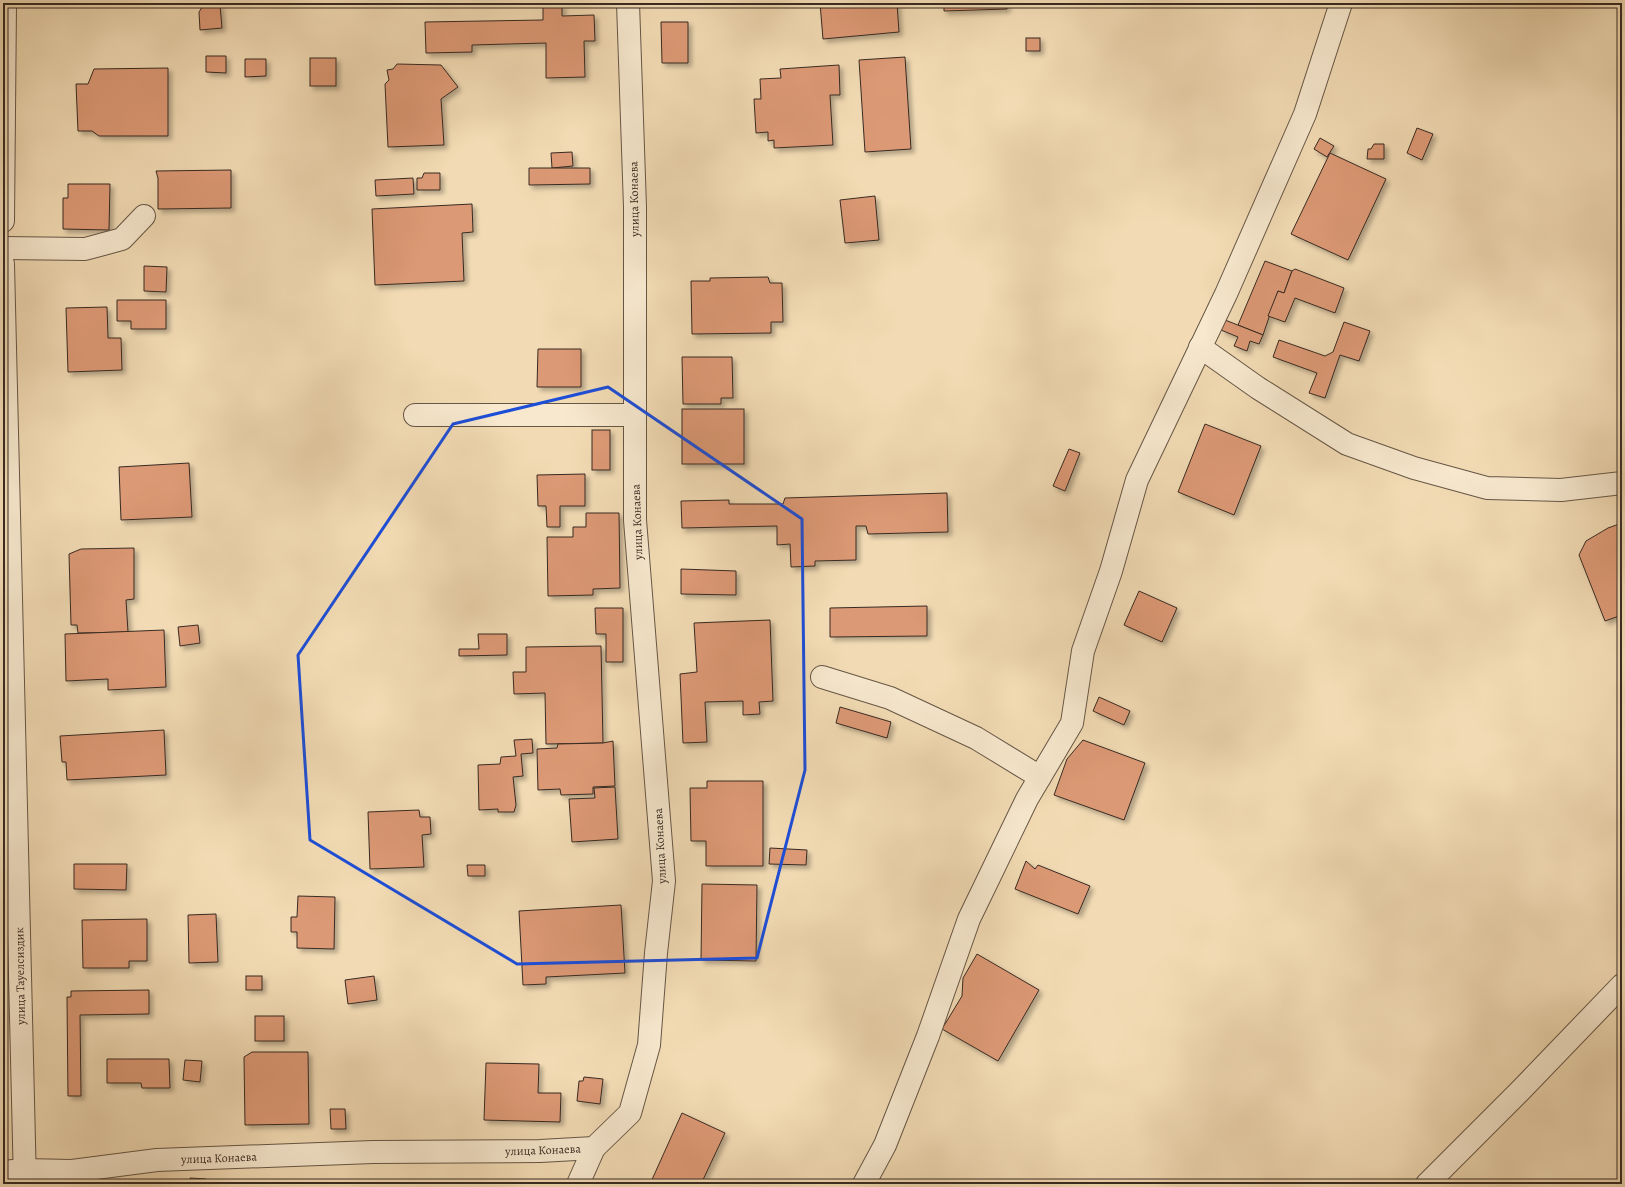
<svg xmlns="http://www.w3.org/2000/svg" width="1625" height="1187" viewBox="0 0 1625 1187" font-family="Alegreya,serif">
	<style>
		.building { fill: #dc9975; stroke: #382a22; filter: url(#shadow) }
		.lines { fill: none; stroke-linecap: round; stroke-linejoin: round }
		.street-casing { stroke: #665646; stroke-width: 24 }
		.street { stroke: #f7e8ce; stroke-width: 22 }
		.marked { fill: none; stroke: #1d4ed8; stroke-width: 3; stroke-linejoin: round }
		.labels { text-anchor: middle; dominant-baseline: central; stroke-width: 3; stroke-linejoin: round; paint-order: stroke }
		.street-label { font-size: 12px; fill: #382a22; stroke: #f7e8ce }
	</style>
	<defs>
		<filter id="shadow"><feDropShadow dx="3.5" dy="3.5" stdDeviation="2" flood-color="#0004"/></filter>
	</defs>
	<rect width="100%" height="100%" fill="#f2dbb4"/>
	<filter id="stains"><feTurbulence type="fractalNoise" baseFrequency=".005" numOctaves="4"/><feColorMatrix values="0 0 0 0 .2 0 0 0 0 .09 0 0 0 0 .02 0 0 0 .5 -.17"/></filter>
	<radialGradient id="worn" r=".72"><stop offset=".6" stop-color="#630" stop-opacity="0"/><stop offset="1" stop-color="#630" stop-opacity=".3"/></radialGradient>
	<g class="building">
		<path d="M820,3H897L899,32L823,39Z"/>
		<path d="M944,3H1007V9L944,11Z"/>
		<path d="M562,4V16L594,15L595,41H584L585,77L546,78V43L472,45V52L426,53L425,22L543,20V5Z"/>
		<path d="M220,5L222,28L200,30L199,12L203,6Z"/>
		<path d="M661,22H688V63H662Z"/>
		<rect x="1026" y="38" width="14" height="13"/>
		<path d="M206,56H226V73L206,72Z"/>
		<path d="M905,57L911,149L865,152L859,60Z"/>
		<rect x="310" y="58" width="26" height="28"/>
		<path d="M245,59H266V76L245,77Z"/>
		<path d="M397,64L441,65L458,87L441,99L444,145L388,147L385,84L389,80L387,70L393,69Z"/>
		<path d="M839,65L840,95H830L833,145L774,148V140L768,141V132L756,133L754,99H761L760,79L781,78L780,69Z"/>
		<path d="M168,68V136H99L92,131H78L76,84H88L94,69Z"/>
		<path d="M1417,128L1433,134L1422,160L1407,153Z"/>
		<path d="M1320,138L1334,146L1327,157L1314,149Z"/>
		<path d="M1374,144H1384V159H1367L1368,149H1371Z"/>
		<path d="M572,152L573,166L552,168L551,153Z"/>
		<path d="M1330,153L1386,179L1348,260L1291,234Z"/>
		<path d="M529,168H590V184L529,185Z"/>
		<path d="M231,170V208L158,209V178L156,171Z"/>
		<path d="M424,173H440V190H417V178H422Z"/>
		<path d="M413,178L414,194L376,196L375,180Z"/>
		<path d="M68,184H110L109,230L63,229V198H68Z"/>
		<path d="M875,196L879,240L845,243L840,200Z"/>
		<path d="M472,204L473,232L462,233L464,281L375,285L372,209Z"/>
		<path d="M1265,261L1292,271L1284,293L1278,291L1263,335L1238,325Z"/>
		<path d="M144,266L167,267L166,292L144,291Z"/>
		<path d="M1295,269L1344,288L1335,313L1295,298L1285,322L1268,316L1278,291L1284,293L1292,271Z"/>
		<path d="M768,277L770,283H782L783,322H771V333L692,334L691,281H710V278Z"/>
		<path d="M117,300H166V329H131V321H117Z"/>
		<path d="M107,307L108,338H121L122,370L68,372L66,308Z"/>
		<path d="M1225,320L1263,335L1259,344L1250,341L1247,351L1234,346L1238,337L1221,330Z"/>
		<path d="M1344,322L1370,331L1359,361L1340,355L1325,398L1309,393L1317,373L1273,357L1279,340L1325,356L1333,352Z"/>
		<path d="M538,349H581V387H537Z"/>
		<path d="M682,357H732L733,398H721V404H683Z"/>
		<rect x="682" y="409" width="62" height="55"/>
		<path d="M1205,424L1261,446L1234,515L1178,492Z"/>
		<rect x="592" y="430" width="18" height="40"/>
		<path d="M1069,449L1080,453L1065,491L1053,486Z"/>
		<path d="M189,463L192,517L121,520L119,467Z"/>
		<path d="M585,474V506H560V527H547L546,506H538L537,475Z"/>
		<path d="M947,493L948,532L868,534L866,526H856V560L815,561V566L791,567L790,544L777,545V526L682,528L681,501L729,500V504H783L785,498Z"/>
		<path d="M586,513H619L620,588L593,589V595L548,596L547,537H573V527H586Z"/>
		<path d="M1622,523V615L1605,621L1579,555L1586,541L1608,528Z"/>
		<path d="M134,548V599L126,600L128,632L78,633L77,625H71L69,554L81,549Z"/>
		<path d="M681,569L736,571V595L681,594Z"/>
		<path d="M1139,591L1177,608L1162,642L1124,625Z"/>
		<path d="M927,606V636L830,637V608Z"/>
		<path d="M595,608H623V662H606V634H596Z"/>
		<path d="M770,620L773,701L759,702L760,714L743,715V701L705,702L707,742L683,743L680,674L697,672L694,623Z"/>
		<path d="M198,625L200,643L180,646L178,627Z"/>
		<path d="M164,630L166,687L108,690V679L66,681L65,634Z"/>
		<path d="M478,634H507V655L459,656V649H479Z"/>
		<path d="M601,646L603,743L546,744L545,693L514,694L513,672H526V647Z"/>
		<path d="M1099,697L1130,711L1124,725L1093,711Z"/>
		<path d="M840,707L891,722L887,738L836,723Z"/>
		<path d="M164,730L166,775L67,780L66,762H62L60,736Z"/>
		<path d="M532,739L533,753L521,754L523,776L513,777L516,805L514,812H498V809L479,810L478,765L500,764L501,757L516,756L514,740Z"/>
		<path d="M1083,740L1145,763L1124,820L1054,795L1067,759Z"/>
		<path d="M613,741L615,786L593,787V794L561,795L560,789L538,790L537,749L557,748L558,744L603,743Z"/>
		<path d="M707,781H763V866H706V841H691L690,788H707Z"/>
		<path d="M615,787L618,839L572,842L569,799L595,798L594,788Z"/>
		<path d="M419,810L420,817H430L431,834L422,835L424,867L370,869L368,812Z"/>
		<path d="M770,848L807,850L806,865L769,864Z"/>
		<path d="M1026,861L1035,869L1038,865L1090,886L1078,914L1015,889Z"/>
		<path d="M74,864H127L126,890L74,889Z"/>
		<path d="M467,865H485V876H468Z"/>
		<path d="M702,884L757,885L756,961L701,960Z"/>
		<path d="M298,896L335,897L334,949L297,948V932H291V917H297Z"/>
		<path d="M621,905L625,973L546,977V984L523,985L519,911Z"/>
		<path d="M216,914L218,962L189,963L188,915Z"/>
		<path d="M147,919V961H129V968H83L82,920Z"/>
		<path d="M977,954L1039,990L998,1061L942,1029L962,996L963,978Z"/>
		<rect x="246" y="976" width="16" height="14"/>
		<path d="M374,976L377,1000L348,1004L345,980Z"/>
		<path d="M149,990V1014L80,1015L81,1096H68L67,997H71V991Z"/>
		<rect x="255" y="1016" width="29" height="25"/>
		<path d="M252,1052H308L309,1124L245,1125L244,1057Z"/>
		<path d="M107,1059H169L170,1088H142L141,1083H107Z"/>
		<path d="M185,1060L202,1061L200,1082L183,1080Z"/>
		<path d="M486,1063L539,1064L538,1093H561L560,1122L484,1120Z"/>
		<path d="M584,1077L603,1079L600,1104L577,1101L579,1081H583Z"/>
		<path d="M330,1109H345L346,1129H331Z"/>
		<path d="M682,1113L725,1133L701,1184H650Z"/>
		<path d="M190,1178L206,1179V1184H190Z"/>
		<path d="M300,1182V1184H239Z"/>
	</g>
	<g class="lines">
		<g class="street-casing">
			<g id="street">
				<path d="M3,221L5,3"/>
				<path d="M3,248L85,249L122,239L144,216"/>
				<path d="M3,264L25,1184"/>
				<path d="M1200,347L1258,388L1347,444L1414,468L1487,488L1561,490L1622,483"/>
				<path d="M415,415H635"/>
				<path d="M822,677L890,698L976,738L1040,777"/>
				<path d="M3,1172L24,1170L72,1171L157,1160L373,1152L540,1151L594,1148L630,1113L649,1045L656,953L664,881L635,520V207L628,3"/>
				<path d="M578,1184L594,1148"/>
				<path d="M864,1184L885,1145L928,1036L969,919L1027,799L1072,723L1083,651L1111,571L1137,480L1226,294L1305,114L1341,3"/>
				<path d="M1427,1184L1520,1091L1622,985"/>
			</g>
		</g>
		<use href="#street" class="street"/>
	</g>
	<path class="marked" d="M608,387L802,519L805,770L757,958L517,964L310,840L298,655L453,424Z"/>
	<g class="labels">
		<g class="street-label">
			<text transform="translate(634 199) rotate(-91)">улица Конаева</text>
			<text transform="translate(637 522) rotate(-92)">улица Конаева</text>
			<text transform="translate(660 846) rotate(-93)">улица Конаева</text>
			<text transform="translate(20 976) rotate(-91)">улица Тауелсиздик</text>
			<text transform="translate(543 1150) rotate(-2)">улица Конаева</text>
			<text transform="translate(219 1158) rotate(-2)">улица Конаева</text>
		</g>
	</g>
	<rect width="1625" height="1187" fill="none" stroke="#f2dbb4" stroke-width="16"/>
	<rect x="4" y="4" width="1617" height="1179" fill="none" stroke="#382a22" stroke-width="2"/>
	<rect x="8" y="8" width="1609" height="1171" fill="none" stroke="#382a22"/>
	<rect width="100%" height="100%" filter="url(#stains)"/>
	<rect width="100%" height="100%" fill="url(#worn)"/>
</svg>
